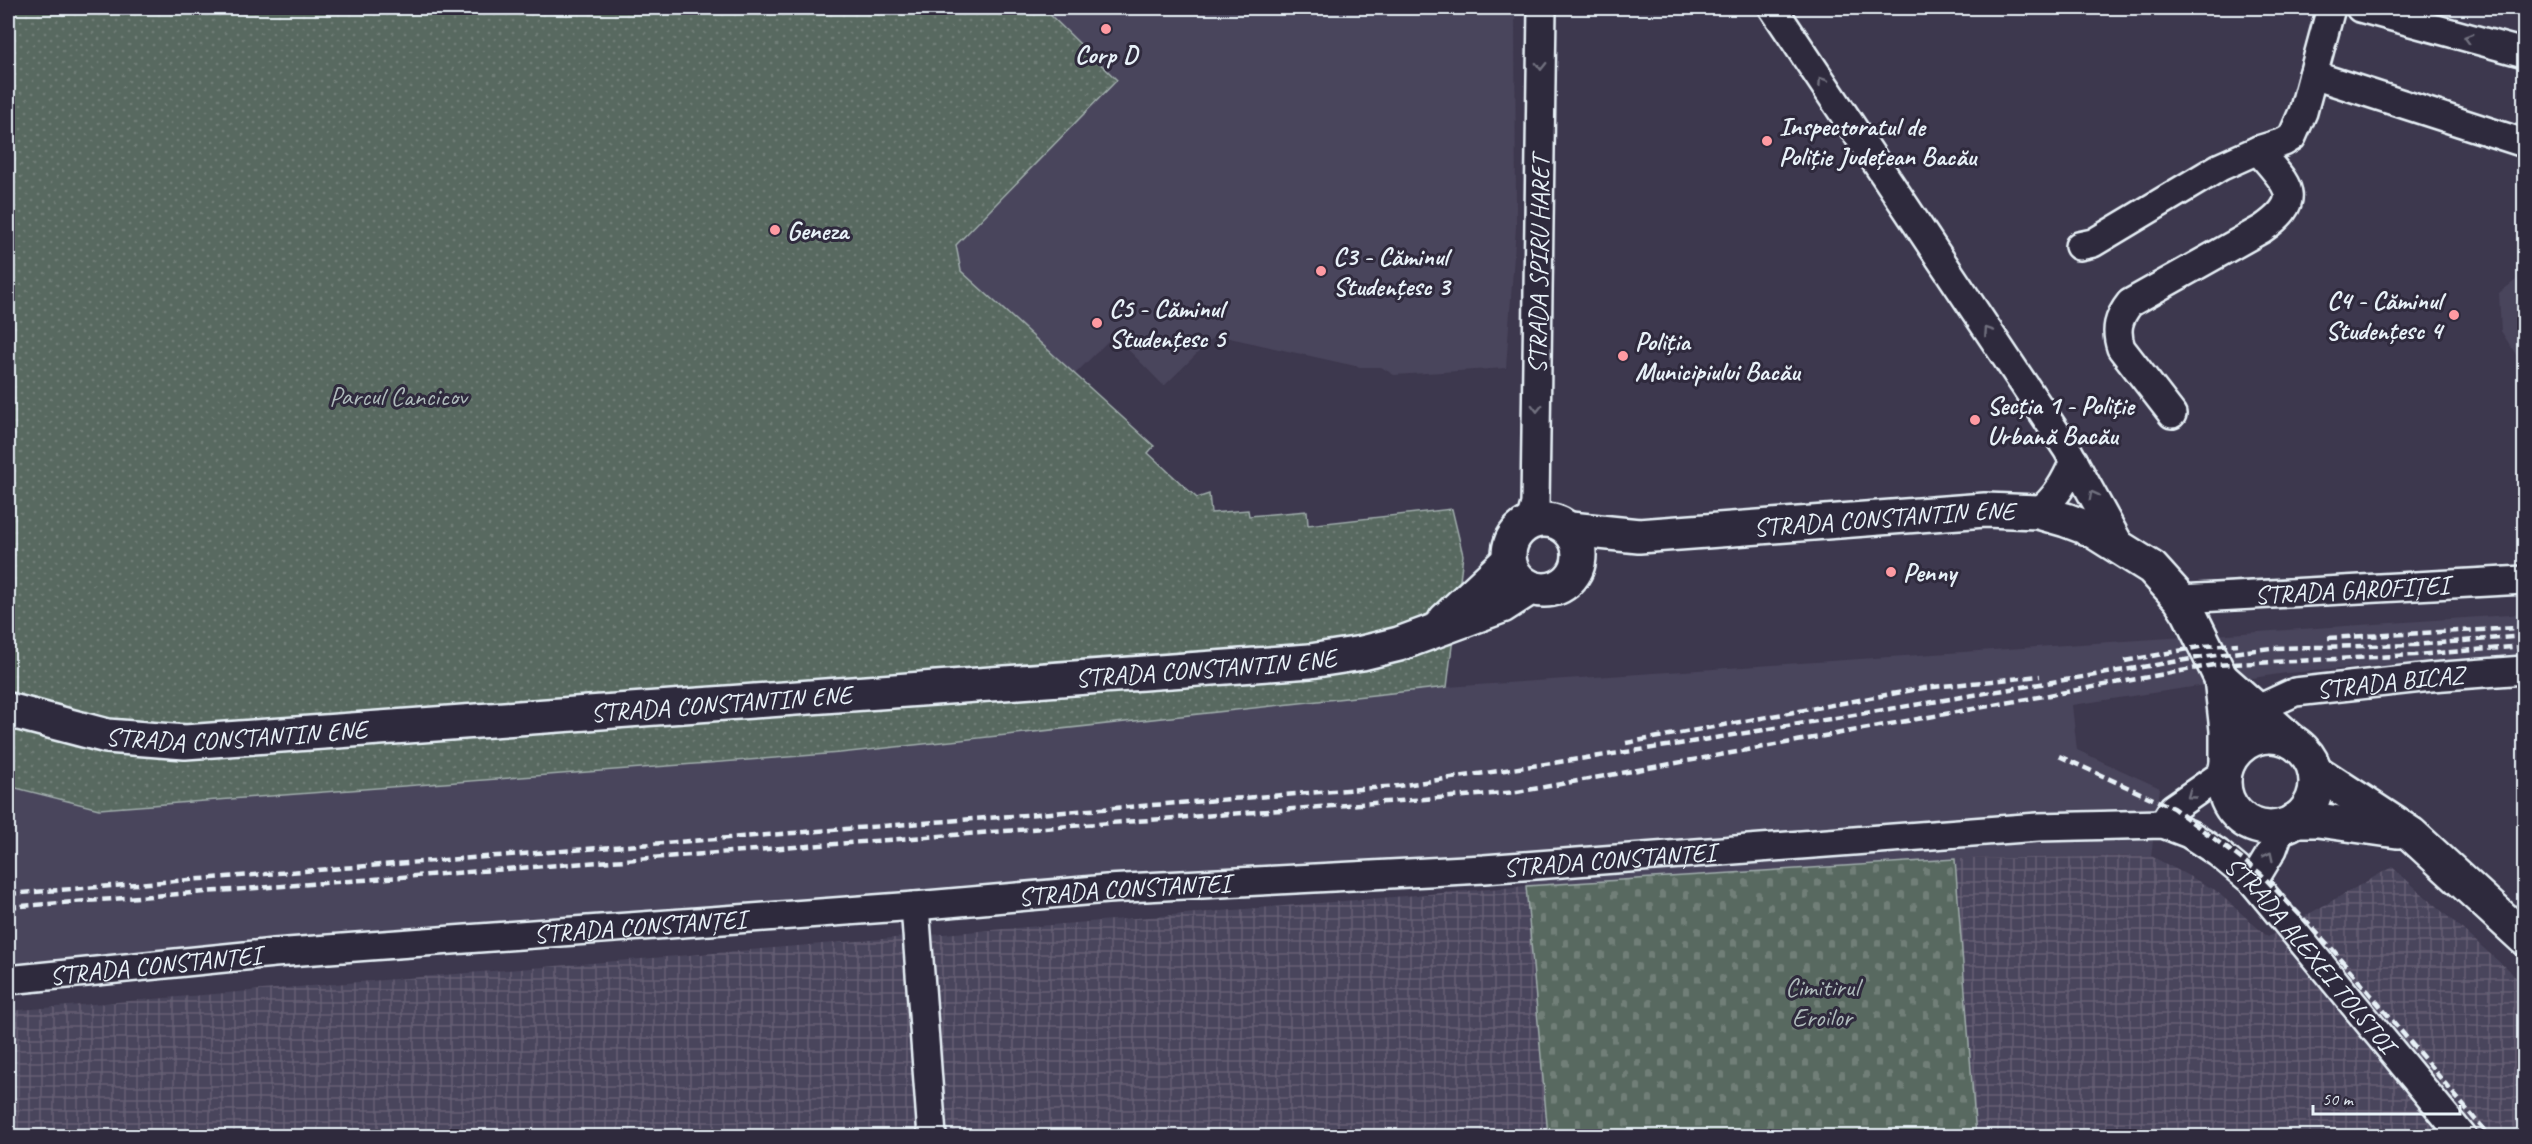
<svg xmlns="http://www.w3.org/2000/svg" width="2532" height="1144" viewBox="0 0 2532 1144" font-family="Caveat,sans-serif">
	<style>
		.built { fill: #4a455c }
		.industrial { fill: url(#industrial-grid) }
		.grass { fill: url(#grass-dots); stroke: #a0adac; stroke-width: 1.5 }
		.cemetery { fill: url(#cemetery-stones); stroke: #a0adac; stroke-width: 1.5 }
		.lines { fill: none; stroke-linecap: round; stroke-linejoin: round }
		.minor-casing { stroke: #e8f1f8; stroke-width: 32 }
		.major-casing { stroke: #e8f1f8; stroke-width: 38 }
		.minor { stroke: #2f2a3d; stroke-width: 27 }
		.major { stroke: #2f2a3d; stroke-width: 33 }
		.rail { stroke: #e8f1f8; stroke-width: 4.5; stroke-dasharray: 9 4.5; stroke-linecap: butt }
		.oneway { stroke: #70707e }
		.poi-dot { fill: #ff9aa2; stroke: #2f2a3d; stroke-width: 2 }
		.labels { text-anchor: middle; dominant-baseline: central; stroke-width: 6; stroke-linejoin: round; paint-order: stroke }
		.poi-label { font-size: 26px; font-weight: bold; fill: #e8f1f8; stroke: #2f2a3d; text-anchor: start }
		.street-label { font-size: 26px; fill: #e8f1f8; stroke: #2f2a3d }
		.park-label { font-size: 26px; fill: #afbbbc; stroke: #2f2a3d }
	</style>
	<defs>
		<pattern id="industrial-grid" width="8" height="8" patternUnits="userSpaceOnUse" patternTransform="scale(1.5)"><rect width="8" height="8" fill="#4a455c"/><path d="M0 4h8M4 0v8" fill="none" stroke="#646074"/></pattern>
		<pattern id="grass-dots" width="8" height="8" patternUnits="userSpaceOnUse" patternTransform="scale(1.5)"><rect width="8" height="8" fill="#596961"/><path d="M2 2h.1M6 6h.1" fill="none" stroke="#717f78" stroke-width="1.8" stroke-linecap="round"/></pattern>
		<pattern id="cemetery-stones" width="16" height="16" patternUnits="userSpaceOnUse" patternTransform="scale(1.5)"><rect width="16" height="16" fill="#596961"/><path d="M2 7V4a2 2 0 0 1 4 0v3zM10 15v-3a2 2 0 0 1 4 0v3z" fill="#717f78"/></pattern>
	</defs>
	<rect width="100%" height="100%" fill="#3d384e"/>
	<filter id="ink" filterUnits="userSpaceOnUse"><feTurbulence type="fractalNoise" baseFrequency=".0167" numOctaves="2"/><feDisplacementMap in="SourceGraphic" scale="12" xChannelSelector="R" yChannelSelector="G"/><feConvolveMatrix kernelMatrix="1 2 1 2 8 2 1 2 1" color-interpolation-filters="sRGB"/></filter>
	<g filter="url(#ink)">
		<g class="built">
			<path d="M1043,8H1515L1516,227L1506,368L1394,375L1381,367H1360L1216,335L1164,386L1114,335L1074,375L961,271L955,246L1116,80Z"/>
			<path d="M2524,274V367L2501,331L2499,293Z"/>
			<path d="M2524,614V655L2286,673L2072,705L2077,750L2160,788L2151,856L1955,859L1526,886L1525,852L981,886L8,968V786L99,809L840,753L1447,687Z"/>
		</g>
		<g class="industrial">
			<path d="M2151,856L2215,890L2268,937L2392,867L2524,984V1136H1976L1955,859Z"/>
			<path d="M1526,886L1548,1136H8V1011Z"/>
		</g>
		<path class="grass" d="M8,8H1043L1117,80L956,245L961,271L1154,446L1148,453L1197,498L1209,494L1211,513L1248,510L1249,516L1307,511L1308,525L1452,509L1463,555L1447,687L840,753L99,809L8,786Z"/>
		<path class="cemetery" d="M1955,859L1976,1136H1548L1526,886Z"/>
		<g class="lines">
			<g class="minor-casing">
				<g id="minor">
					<path d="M1773,8L2067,449L2121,547"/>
					<path d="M2360,8L2524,53"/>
					<path d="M2313,75L2524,143"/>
					<path d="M2079,246L2093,243L2220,167L2258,150L2284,142L2292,137L2303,112L2331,8"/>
					<path d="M2172,414L2121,348C2115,330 2118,318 2130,303L2262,229C2308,197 2285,184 2258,150"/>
					<path d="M2038,512C2056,498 2065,482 2074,461"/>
					<path id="s1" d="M1530,522L1535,504L1542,8"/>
					<path id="s2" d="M2180,599L2524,580"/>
					<path id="s3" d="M2240,721L2258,709L2295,692L2431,677L2524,670"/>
					<path d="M2163,824L2173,808L2225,772"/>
					<path d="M2253,882L2273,849L2281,827"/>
					<path d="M915,906L932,1136"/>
					<path id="s4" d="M8,980L274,953L915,906L1107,889L1484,869L2038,827L2163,824L2189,834L2218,853L2253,882L2462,1136"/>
				</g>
			</g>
			<g class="major-casing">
				<g id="major">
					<circle cx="1544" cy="555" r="35"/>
					<path id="s5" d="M1570,529L1639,536L1985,510L2038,512L2066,520L2090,529L2152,568L2180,599L2189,613L2221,678L2227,730V765"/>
					<path d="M1445,620L1509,560"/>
					<path d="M2221,678L2293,742"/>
					<path id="s6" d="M8,710L107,736L185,742L1310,661L1362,653L1399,644L1502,606L1530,588"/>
					<circle cx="2270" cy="782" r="46"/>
					<path d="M2315,771L2411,834L2524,938"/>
					<path d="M2295,820H2318L2397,831"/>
				</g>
			</g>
			<use href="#minor" class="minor"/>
			<use href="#major" class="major"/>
			<g class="rail">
				<path d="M2328,638L2517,628"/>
				<path d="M2125,661L2205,646L2238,644"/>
				<path d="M1626,743L1924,688L2040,676"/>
				<path d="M2059,756L2173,808L2260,873L2334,951L2489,1136"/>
				<path d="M8,894L1398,786L1673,745L2209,656L2271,648L2415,645L2524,636"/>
				<path d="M8,907L1517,792L2214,665L2415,655L2524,646"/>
			</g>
		</g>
		<defs><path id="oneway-chevron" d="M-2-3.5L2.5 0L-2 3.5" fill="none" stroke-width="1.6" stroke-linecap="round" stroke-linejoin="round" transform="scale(1.5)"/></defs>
		<g class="oneway">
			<use href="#oneway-chevron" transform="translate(2468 38) rotate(-164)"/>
			<use href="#oneway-chevron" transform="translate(1541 66) rotate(91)"/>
			<use href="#oneway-chevron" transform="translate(1822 81) rotate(-124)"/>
			<use href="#oneway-chevron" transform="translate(1988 331) rotate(-124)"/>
			<use href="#oneway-chevron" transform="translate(1537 408) rotate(91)"/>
			<use href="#oneway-chevron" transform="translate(2093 495) rotate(-118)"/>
			<use href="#oneway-chevron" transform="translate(2191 795) rotate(144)"/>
			<use href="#oneway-chevron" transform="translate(2269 856) rotate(-64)"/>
		</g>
	</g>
	<g class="poi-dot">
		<circle cx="1106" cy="29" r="6"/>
		<circle cx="1767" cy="141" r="6"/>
		<circle cx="775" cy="230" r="6"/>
		<circle cx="1321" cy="271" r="6"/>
		<circle cx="2454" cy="315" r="6"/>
		<circle cx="1097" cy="323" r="6"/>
		<circle cx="1623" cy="356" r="6"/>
		<circle cx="1975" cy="420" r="6"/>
		<circle cx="1891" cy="572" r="6"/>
	</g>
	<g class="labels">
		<g class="poi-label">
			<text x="1106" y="54" text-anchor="middle">Corp D</text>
			<text x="1779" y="126">Inspectoratul de<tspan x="1779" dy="30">Poliție Județean Bacău</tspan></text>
			<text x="787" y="230">Geneza</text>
			<text x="1333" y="256">C3 - Căminul<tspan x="1333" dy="30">Studențesc 3</tspan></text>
			<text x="2442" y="300" text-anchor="end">C4 - Căminul<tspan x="2442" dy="30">Studențesc 4</tspan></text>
			<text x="1109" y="308">C5 - Căminul<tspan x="1109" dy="30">Studențesc 5</tspan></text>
			<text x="1635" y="341">Poliția<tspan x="1635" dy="30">Municipiului Bacău</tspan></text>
			<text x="1987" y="405">Secția 1 - Poliție<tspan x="1987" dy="30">Urbană Bacău</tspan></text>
			<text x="1903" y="572">Penny</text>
		</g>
		<g class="street-label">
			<text stroke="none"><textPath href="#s1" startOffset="258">STRADA SPIRU HARET</textPath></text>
			<text stroke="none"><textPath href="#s5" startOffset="315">STRADA CONSTANTIN ENE</textPath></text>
			<text stroke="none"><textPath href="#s2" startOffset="172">STRADA GAROFIȚEI</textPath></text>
			<text stroke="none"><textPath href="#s6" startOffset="1204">STRADA CONSTANTIN ENE</textPath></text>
			<text stroke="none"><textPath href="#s3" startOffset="158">STRADA BICAZ</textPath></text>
			<text stroke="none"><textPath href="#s6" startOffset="718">STRADA CONSTANTIN ENE</textPath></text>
			<text stroke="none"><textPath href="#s6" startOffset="232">STRADA CONSTANTIN ENE</textPath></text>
			<text stroke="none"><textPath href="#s4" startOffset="1606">STRADA CONSTANȚEI</textPath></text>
			<text stroke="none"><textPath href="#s4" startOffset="1120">STRADA CONSTANȚEI</textPath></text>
			<text stroke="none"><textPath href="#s4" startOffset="634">STRADA CONSTANȚEI</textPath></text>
			<text stroke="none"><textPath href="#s4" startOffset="2361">STRADA ALEXEI TOLSTOI</textPath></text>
			<text stroke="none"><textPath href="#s4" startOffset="148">STRADA CONSTANȚEI</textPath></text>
		</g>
		<g class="park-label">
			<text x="398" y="396">Parcul Cancicov</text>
			<text x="1822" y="987">Cimitirul<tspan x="1822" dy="30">Eroilor</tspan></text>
		</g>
	</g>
	<rect width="2532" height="1144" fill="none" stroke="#2f2a3d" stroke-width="30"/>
	<rect x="15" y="15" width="2502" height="1114" fill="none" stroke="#e8f1f8" stroke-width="2" filter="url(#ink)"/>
	<path d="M2313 1105v9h147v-9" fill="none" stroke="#e8f1f8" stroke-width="3"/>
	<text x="2322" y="1105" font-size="18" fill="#e8f1f8" stroke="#2f2a3d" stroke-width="4.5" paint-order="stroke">50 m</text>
</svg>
